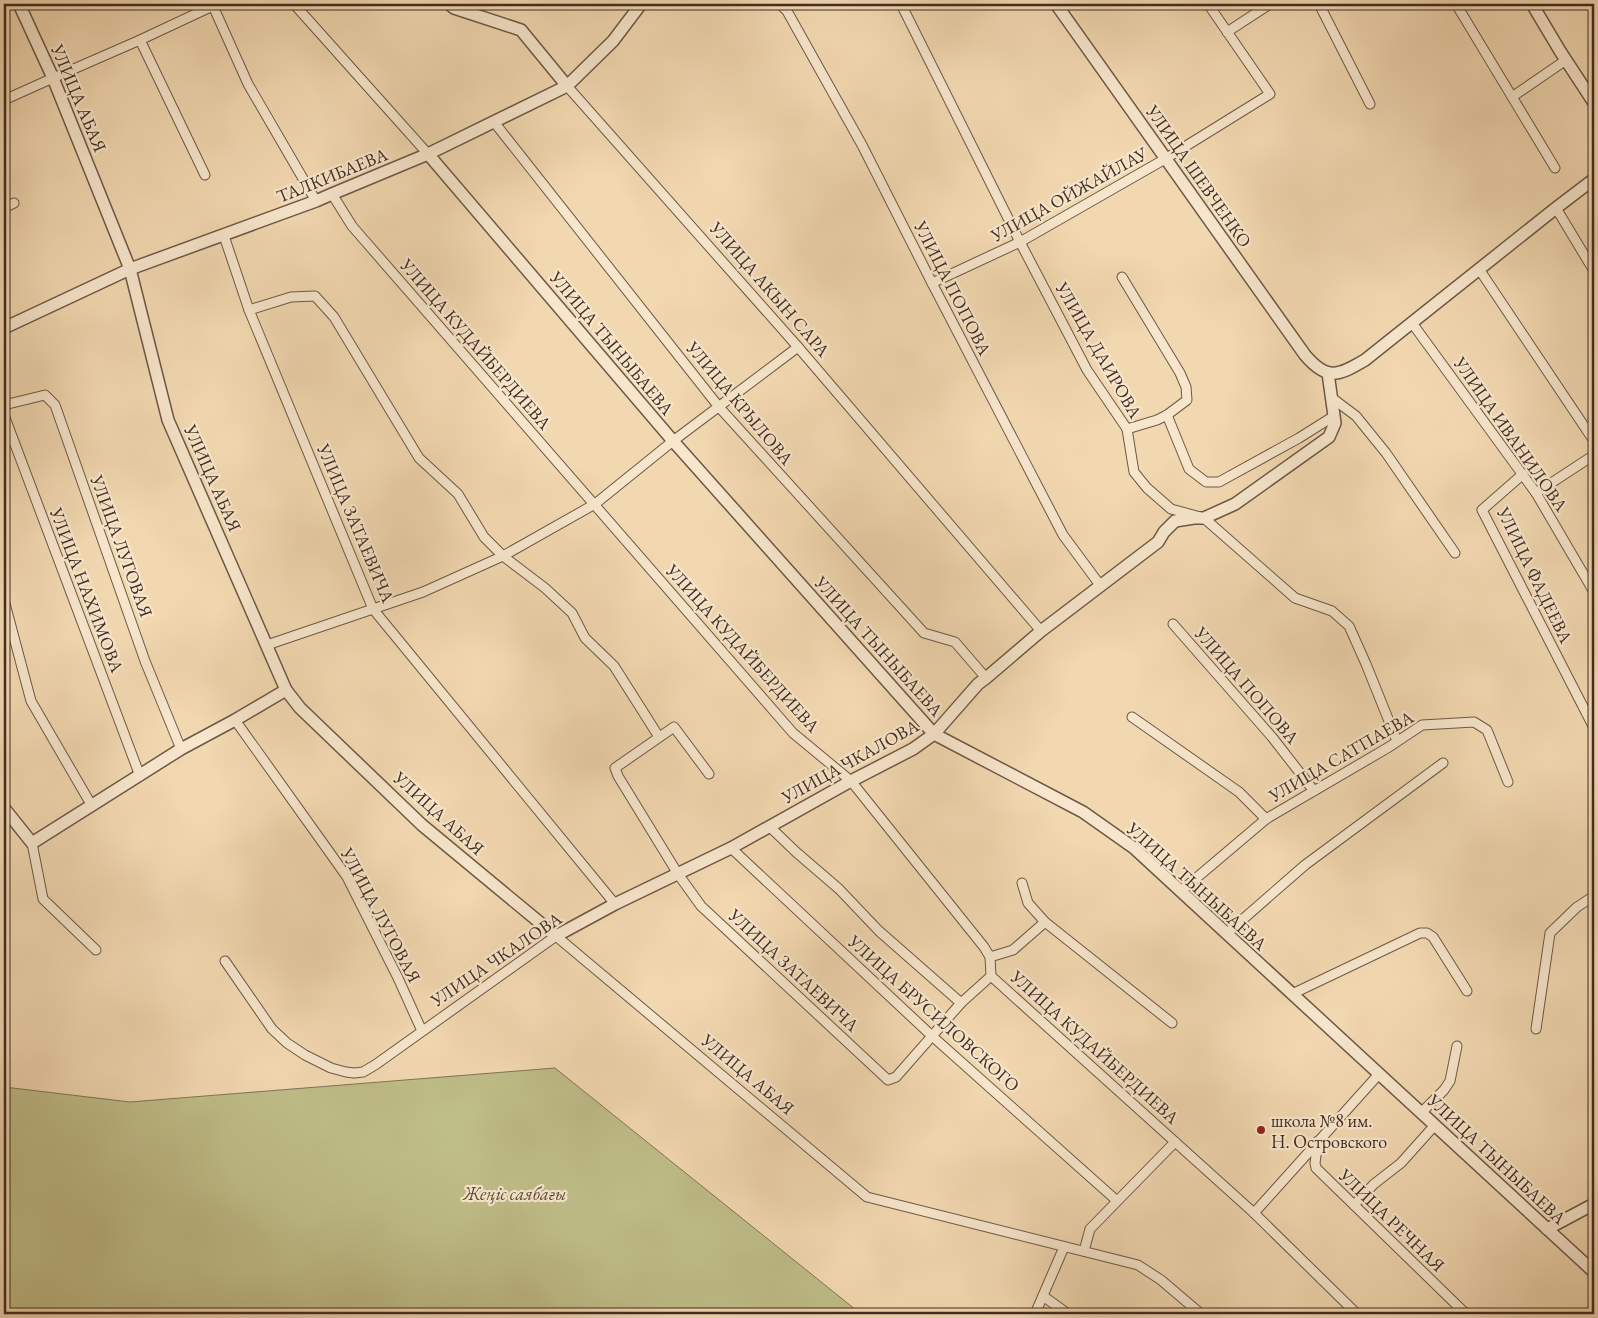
<svg xmlns="http://www.w3.org/2000/svg" width="1598" height="1318" viewBox="0 0 1598 1318" font-family="'EB Garamond',serif">
	<style>
		.green { fill: #bfbd88; stroke: #807556 }
		.lines { fill: none; stroke-linecap: round; stroke-linejoin: round }
		.minor-casing { stroke: #6d5846; stroke-width: 11 }
		.tertiary-casing { stroke: #6d5846; stroke-width: 14 }
		.minor { stroke: #f7e6cc; stroke-width: 9 }
		.tertiary { stroke: #f7e6cc; stroke-width: 11 }
		.poi-dot { fill: #8f2418; stroke: #f7e6cc; stroke-width: 2 }
		.labels { text-anchor: middle; dominant-baseline: central; stroke-width: 4.5; stroke-linejoin: round; paint-order: stroke }
		.street-label { font-size: 18px; fill: #412d23; stroke: #f7e6cc }
		.poi-label { font-size: 18px; fill: #412d23; stroke: #f7e6cc; text-anchor: start }
		.park-label { font-size: 18px; font-style: italic; fill: #5a4a37; stroke: #f7e6cc }
	</style>
	<rect width="100%" height="100%" fill="#f2d8b1"/>
	<filter id="stains"><feTurbulence type="fractalNoise" baseFrequency=".004" numOctaves="4"/><feColorMatrix values="0 0 0 0 .2 0 0 0 0 .09 0 0 0 0 .02 0 0 0 .5 -.17"/></filter>
	<radialGradient id="worn" r=".72"><stop offset=".6" stop-color="#630" stop-opacity="0"/><stop offset="1" stop-color="#630" stop-opacity=".3"/></radialGradient>
	<path class="green" d="M555,1068L861,1314H4V1087L130,1102Z"/>
	<g class="lines">
		<g class="minor-casing">
			<g id="minor">
				<path d="M294,4L428,154"/>
				<path d="M780,4L787,11L862,145L932,283L1063,535L1100,585"/>
				<path d="M901,4L1020,242L1087,370L1127,429L1134,472L1147,488L1171,509L1204,518L1295,598L1332,611L1349,626L1366,664L1397,741"/>
				<path d="M1319,4L1370,104"/>
				<path d="M1456,4L1555,168"/>
				<path d="M213,6L248,84L316,201"/>
				<path d="M1227,32L1270,4"/>
				<path d="M140,40L205,175"/>
				<path d="M567,86L798,347L1041,631"/>
				<path d="M1512,97L1566,60"/>
				<path d="M4,100L53,78L140,40L217,4"/>
				<path d="M494,122L719,407L924,633L955,642L986,678"/>
				<path d="M332,194L352,226L793,733L851,781L984,947L990,957L991,976L1254,1213L1357,1314"/>
				<path d="M4,208L14,203"/>
				<path d="M1556,208L1594,271"/>
				<path d="M224,236L249,310L373,609L615,904"/>
				<path d="M1479,269L1594,441"/>
				<path d="M1122,277L1180,373L1186,387L1187,400L1167,415L1157,420L1127,429"/>
				<path d="M932,283L1020,242L1165,159L1270,94L1208,4"/>
				<path d="M249,310L291,297L315,296L334,317L419,458L458,494L484,537L503,556L545,588L572,613L585,638L614,666L659,737"/>
				<path d="M1412,323L1536,493L1594,592"/>
				<path d="M1332,398L1356,416L1386,453L1455,553"/>
				<path d="M4,405L45,395L55,405L145,661L181,749"/>
				<path d="M4,415L140,776"/>
				<path d="M1167,415L1189,469L1206,482H1219L1299,438L1334,416"/>
				<path d="M1523,474L1482,510L1594,728"/>
				<path d="M1536,493L1594,455"/>
				<path d="M4,600L31,701L92,806"/>
				<path d="M1173,624L1272,737L1314,791"/>
				<path d="M267,645L423,592L503,556L595,504L673,441L798,347"/>
				<path d="M1132,717L1239,792L1266,819"/>
				<path d="M235,720L330,853L347,877L398,978L422,1031"/>
				<path d="M709,774L674,727L615,768L618,776L678,874L701,906L888,1080L896,1077L961,1003L991,976"/>
				<path d="M770,827L796,852L839,889L879,931L961,1003"/>
				<path d="M32,843L43,899L96,950"/>
				<path d="M731,848L932,1036L1116,1200"/>
				<path d="M1022,883L1028,903L1045,922L1172,1023"/>
				<path d="M1181,891L1266,819L1389,747L1422,725L1474,722L1487,730L1508,782"/>
				<path d="M1226,934L1305,865L1443,763"/>
				<path d="M990,957L1013,950L1045,922"/>
				<path d="M225,961L272,1029L287,1043L305,1055L331,1068L346,1072L354,1073L363,1072L375,1065L556,936L867,1197L1138,1265L1161,1280L1201,1314"/>
				<path d="M1292,994L1420,933H1427L1433,937L1467,991"/>
				<path d="M1536,1029L1550,933L1577,907L1594,896"/>
				<path d="M1421,1113L1444,1090L1450,1081L1457,1046"/>
				<path d="M1318,1141L1315,1163L1316,1168L1466,1314"/>
				<path d="M1354,1205L1374,1184L1401,1163L1435,1125"/>
				<path d="M1254,1213L1379,1074"/>
				<path d="M1084,1251L1090,1229L1175,1142"/>
				<path d="M1043,1296L1068,1314"/>
				<path d="M1035,1314L1064,1247"/>
			</g>
		</g>
		<g class="tertiary-casing">
			<g id="tertiary">
				<path d="M19,4L53,78L130,269L168,420L286,690L300,708L422,825L556,936L615,904L731,848L851,781L913,749L934,734L978,684L986,678L1041,631L1158,542L1164,532L1175,521L1194,518H1204L1235,504L1329,437L1335,423L1328,373"/>
				<path d="M449,4L454,8L521,30L567,86"/>
				<path d="M1056,4L1305,355C1327,381 1338,376 1365,360L1556,208L1594,179"/>
				<path d="M1532,4L1560,51L1594,103"/>
				<path d="M428,154L673,441L934,734L1083,812L1134,848L1594,1272"/>
				<path d="M4,328L130,269L316,201L332,194L428,154L567,86L613,41L641,4"/>
				<path d="M4,808L32,843L181,749L235,720L286,690"/>
				<path d="M1547,1229L1594,1204"/>
			</g>
		</g>
		<use href="#minor" class="minor"/>
		<use href="#tertiary" class="tertiary"/>
	</g>
	<circle class="poi-dot" cx="1261" cy="1130" r="5"/>
	<g class="labels">
		<g class="street-label">
			<text transform="translate(79 98) rotate(67)">УЛИЦА АБАЯ</text>
			<text transform="translate(332 175) rotate(-22)">ТАЛКИБАЕВА</text>
			<text transform="translate(1199 176) rotate(55)">УЛИЦА ШЕВЧЕНКО</text>
			<text transform="translate(1069 194) rotate(-29)">УЛИЦА ОЙЖАЙЛАУ</text>
			<text transform="translate(953 288) rotate(63)">УЛИЦА ПОПОВА</text>
			<text transform="translate(770 289) rotate(49)">УЛИЦА АКЫН САРА</text>
			<text transform="translate(612 343) rotate(50)">УЛИЦА ТЫНЫБАЕВА</text>
			<text transform="translate(476 344) rotate(49)">УЛИЦА КУДАЙБЕРДИЕВА</text>
			<text transform="translate(1099 350) rotate(60)">УЛИЦА ДАИРОВА</text>
			<text transform="translate(740 403) rotate(50)">УЛИЦА КРЫЛОВА</text>
			<text transform="translate(1511 434) rotate(55)">УЛИЦА ИВАНИЛОВА</text>
			<text transform="translate(213 478) rotate(66)">УЛИЦА АБАЯ</text>
			<text transform="translate(356 523) rotate(67)">УЛИЦА ЗАТАЕВИЧА</text>
			<text transform="translate(122 546) rotate(70)">УЛИЦА ЛУГОВАЯ</text>
			<text transform="translate(1535 575) rotate(64)">УЛИЦА ФАДЕЕВА</text>
			<text transform="translate(87 590) rotate(69)">УЛИЦА НАХИМОВА</text>
			<text transform="translate(879 646) rotate(48)">УЛИЦА ТЫНЫБАЕВА</text>
			<text transform="translate(743 648) rotate(48)">УЛИЦА КУДАЙБЕРДИЕВА</text>
			<text transform="translate(1247 685) rotate(49)">УЛИЦА ПОПОВА</text>
			<text transform="translate(1341 756) rotate(-30)">УЛИЦА САТПАЕВА</text>
			<text transform="translate(850 761) rotate(-29)">УЛИЦА ЧКАЛОВА</text>
			<text transform="translate(439 813) rotate(42)">УЛИЦА АБАЯ</text>
			<text transform="translate(1197 886) rotate(42)">УЛИЦА ТЫНЫБАЕВА</text>
			<text transform="translate(381 915) rotate(62)">УЛИЦА ЛУГОВАЯ</text>
			<text transform="translate(496 959) rotate(-34)">УЛИЦА ЧКАЛОВА</text>
			<text transform="translate(794 970) rotate(43)">УЛИЦА ЗАТАЕВИЧА</text>
			<text transform="translate(934 1013) rotate(42)">УЛИЦА БРУСИЛОВСКОГО</text>
			<text transform="translate(1095 1047) rotate(42)">УЛИЦА КУДАЙБЕРДИЕВА</text>
			<text transform="translate(748 1074) rotate(40)">УЛИЦА АБАЯ</text>
			<text transform="translate(1497 1159) rotate(43)">УЛИЦА ТЫНЫБАЕВА</text>
			<text transform="translate(1392 1220) rotate(44)">УЛИЦА РЕЧНАЯ</text>
		</g>
		<g class="poi-label">
			<text x="1271" y="1120">школа №8 им.<tspan x="1271" dy="21">Н. Островского</tspan></text>
		</g>
		<g class="park-label">
			<text x="515" y="1193">Жеңіс саябағы</text>
		</g>
	</g>
	<rect width="1598" height="1318" fill="none" stroke="#f2d8b1" stroke-width="20"/>
	<rect x="5" y="5" width="1588" height="1308" fill="none" stroke="#412d23" stroke-width="2.5"/>
	<rect x="10" y="10" width="1578" height="1298" fill="none" stroke="#412d23"/>
	<rect width="100%" height="100%" filter="url(#stains)"/>
	<rect width="100%" height="100%" fill="url(#worn)"/>
</svg>
